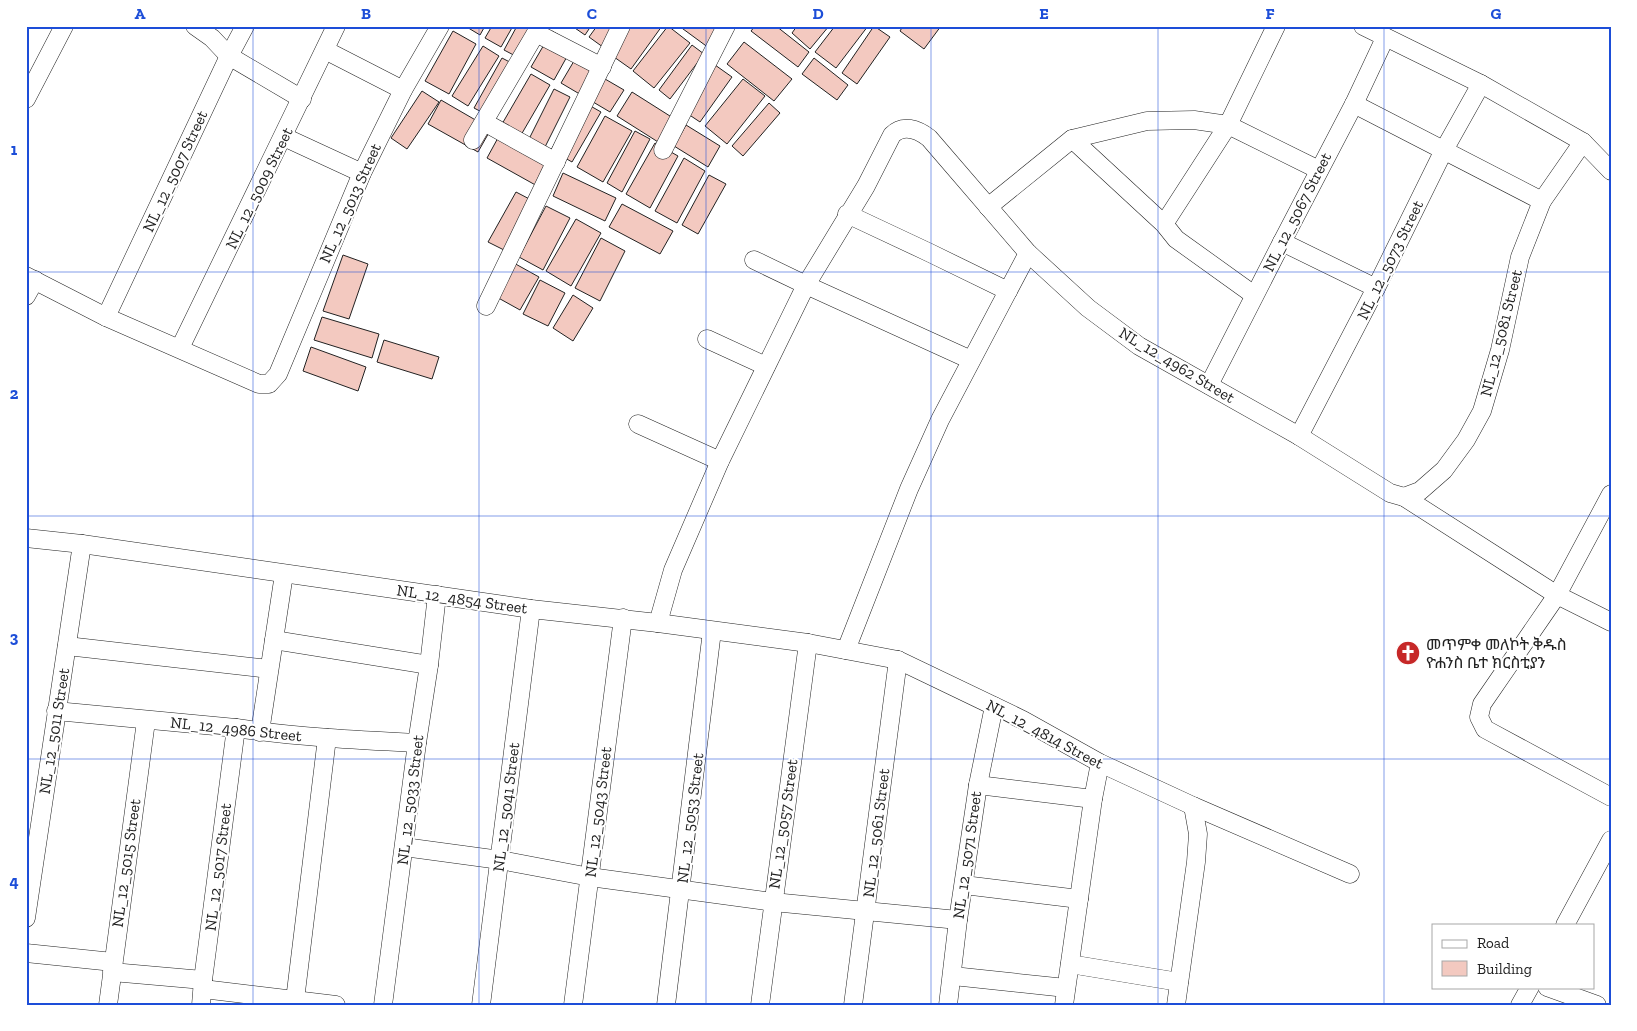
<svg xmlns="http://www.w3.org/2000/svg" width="1637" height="1031" viewBox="0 0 1637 1031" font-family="'Zilla Slab','Noto Sans Ethiopic',serif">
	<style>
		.building { fill: #f3c9c0; stroke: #222 }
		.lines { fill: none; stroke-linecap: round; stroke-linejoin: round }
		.minor-casing { stroke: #222; stroke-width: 19 }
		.minor { stroke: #fff; stroke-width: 18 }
		.grid { fill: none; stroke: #1d4ed8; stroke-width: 1; stroke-opacity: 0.55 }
		.labels { text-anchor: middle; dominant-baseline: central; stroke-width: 4; stroke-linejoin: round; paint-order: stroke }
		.street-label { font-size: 16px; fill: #222; stroke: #fff }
		.poi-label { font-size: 16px; fill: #222; stroke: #fff; text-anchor: start }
		.neatline { fill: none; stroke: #1d4ed8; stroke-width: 2 }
		.grid-label { font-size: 16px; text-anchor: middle; font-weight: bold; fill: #1d4ed8 }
	</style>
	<rect width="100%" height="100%" fill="#fff"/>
	<g class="building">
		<path d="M465,26H485L480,35Z"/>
		<path d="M492,26H513L501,47L485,38Z"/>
		<path d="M517,26H545L527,62L504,50Z"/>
		<path d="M572,26H591L585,35Z"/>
		<path d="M597,26H623L607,50L589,37Z"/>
		<path d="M626,26H662L631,69L607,52Z"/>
		<path d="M668,26L690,43L654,88L633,71Z"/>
		<path d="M679,26H723L709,48Z"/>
		<path d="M755,26H776L809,52L798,67L751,31Z"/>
		<path d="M797,26H829L810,49L792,33Z"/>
		<path d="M835,26H868L836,68L815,52Z"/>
		<path d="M874,26L890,37L857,84L842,73Z"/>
		<path d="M903,26H941L924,49L900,31Z"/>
		<path d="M453,31L476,44L449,94L425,81Z"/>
		<path d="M552,31L574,44L554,80L531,67Z"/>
		<path d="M744,42L792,79L774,101L727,64Z"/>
		<path d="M692,45L704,54L670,99L659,90Z"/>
		<path d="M483,46L499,56L468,106L452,96Z"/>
		<path d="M502,58L523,69L495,119L474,108Z"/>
		<path d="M814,58L848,85L837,100L802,74Z"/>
		<path d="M708,60L732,77L700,122L676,106Z"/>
		<path d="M574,61L624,90L610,112L561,83Z"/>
		<path d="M531,74L550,85L521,135L502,124Z"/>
		<path d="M743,79L765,96L727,144L705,126Z"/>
		<path d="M554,89L570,97L545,147L529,139Z"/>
		<path d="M422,91L439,102L407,149L391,138Z"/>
		<path d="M632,92L681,123L666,147L617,116Z"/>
		<path d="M441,100L491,129L478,152L428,124Z"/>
		<path d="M580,100L601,112L572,162L551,150Z"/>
		<path d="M769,103L780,113L743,156L732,146Z"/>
		<path d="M605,116L632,131L603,182L577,167Z"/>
		<path d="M686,125L720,146L708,167L674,146Z"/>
		<path d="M635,131L650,139L622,192L607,183Z"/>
		<path d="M499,136L551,166L539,187L487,158Z"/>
		<path d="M655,143L678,156L650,208L626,194Z"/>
		<path d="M684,158L705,171L677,223L655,211Z"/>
		<path d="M563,173L616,198L605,221L553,196Z"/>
		<path d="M709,175L726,184L698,234L682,225Z"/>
		<path d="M516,192L539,204L512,254L488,242Z"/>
		<path d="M622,204L673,231L660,254L609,227Z"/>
		<path d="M546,206L570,218L543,270L519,257Z"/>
		<path d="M576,219L601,233L571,286L546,271Z"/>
		<path d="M601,238L625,251L600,301L575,288Z"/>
		<path d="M343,255L368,264L349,319L323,311Z"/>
		<path d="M512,262L539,277L520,310L493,295Z"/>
		<path d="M540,280L565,293L548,326L523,314Z"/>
		<path d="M573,295L593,308L573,341L553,328Z"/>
		<path d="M322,317L379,334L372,358L314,340Z"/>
		<path d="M384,340L439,357L432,379L377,362Z"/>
		<path d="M311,347L366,367L358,391L303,371Z"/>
	</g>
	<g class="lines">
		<g class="minor-casing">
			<g id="minor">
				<path d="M195,26L212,38L229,56L302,99"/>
				<path d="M1363,26L1481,84L1583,142L1611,171"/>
				<path d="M536,33L602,67"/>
				<path d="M325,50L403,90"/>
				<path d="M26,99L64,26"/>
				<path d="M1354,104L1542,201"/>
				<path d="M484,122L556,162"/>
				<path d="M284,137L362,173"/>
				<path d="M1072,139L1164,224L1176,239L1254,295"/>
				<path d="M473,140L540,26"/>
				<path d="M663,150L726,26"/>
				<path d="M988,207L1072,139L1147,121L1194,120L1228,125L1319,170"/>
				<path d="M847,214L928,252L1008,291"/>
				<path d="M1164,224L1228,125L1276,26"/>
				<path d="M1282,242L1376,288"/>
				<path d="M754,260L806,285L971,360"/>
				<path d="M26,276L106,317L259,384H269L278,374L362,173L403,90L440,26"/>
				<path d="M26,296L35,280"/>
				<path d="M486,306L621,26"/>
				<path d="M106,317L229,56L245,26"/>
				<path d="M707,339L766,366"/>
				<path d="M180,348L336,26"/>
				<path d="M1209,385L1282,242L1354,104L1385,38"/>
				<path d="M638,424L720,461"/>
				<path d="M1299,436L1376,288L1444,150L1481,84"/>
				<path d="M1611,494L1557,595L1482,704L1479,717L1485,729L1611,797"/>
				<path d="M1404,497L1420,491L1444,470L1466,440L1482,411L1500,350L1520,257L1542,201L1583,142"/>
				<path d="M26,538L82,544L531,609L658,623L808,643L898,660L1023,720L1100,763L1193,806L1350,874"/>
				<path d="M658,623L673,570L720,461L806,285L866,186L892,135C903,124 917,129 929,138L1028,253L1088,308L1139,346L1299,436L1390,493L1404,497L1557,595L1611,622"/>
				<path d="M274,640L429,665"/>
				<path d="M67,646L269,669"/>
				<path d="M846,650L909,489L940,420L1028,253"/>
				<path d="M56,711L236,728C296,737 356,740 417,743"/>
				<path d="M260,732L284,574"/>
				<path d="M978,785L1093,799"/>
				<path d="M404,847L500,860L590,877L773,902L958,920"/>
				<path d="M964,885L1079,899"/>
				<path d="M26,918L82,544"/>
				<path d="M1565,925L1611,840"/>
				<path d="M26,953L113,962"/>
				<path d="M1070,964L1179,982"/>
				<path d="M112,972L203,980"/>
				<path d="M953,976L1066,988"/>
				<path d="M1547,987L1597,1005"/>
				<path d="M203,989L336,1005"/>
				<path d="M295,1000L327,738"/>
				<path d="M108,1005L146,721"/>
				<path d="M201,1005L203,980L236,728"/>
				<path d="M383,1005L417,743L429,665L437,595"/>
				<path d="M481,1005L531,609"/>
				<path d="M573,1005L623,618"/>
				<path d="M666,1005L712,631"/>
				<path d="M760,1005L808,643"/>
				<path d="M853,1005L898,660"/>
				<path d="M948,1005L958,920L978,785L994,706"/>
				<path d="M1064,1005L1093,799L1100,763"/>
				<path d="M1176,1005L1196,862L1198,834L1193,806"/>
				<path d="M1520,1005L1530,987"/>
			</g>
		</g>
		<use href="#minor" class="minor"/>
	</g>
	<path class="grid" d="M253,26V1005M479,26V1005M706,26V1005M931,26V1005M1158,26V1005M1384,26V1005M26,272H1611M26,516H1611M26,759H1611"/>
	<defs>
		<g id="church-disc" transform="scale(1.25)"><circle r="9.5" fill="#c62828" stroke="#fff"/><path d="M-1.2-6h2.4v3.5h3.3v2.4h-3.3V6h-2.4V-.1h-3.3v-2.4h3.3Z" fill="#fff"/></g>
	</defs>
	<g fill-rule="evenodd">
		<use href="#church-disc" x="1408" y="653"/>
	</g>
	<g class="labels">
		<g class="street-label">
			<text transform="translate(175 171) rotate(-65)">NL_12_5007 Street</text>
			<text transform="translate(259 188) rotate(-64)">NL_12_5009 Street</text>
			<text transform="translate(350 203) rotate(-66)">NL_12_5013 Street</text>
			<text transform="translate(1297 212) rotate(-63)">NL_12_5067 Street</text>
			<text transform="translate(1390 260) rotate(-64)">NL_12_5073 Street</text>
			<text transform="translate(1501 333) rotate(-76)">NL_12_5081 Street</text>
			<text transform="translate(1177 365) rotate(31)">NL_12_4962 Street</text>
			<text transform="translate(462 599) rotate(8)">NL_12_4854 Street</text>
			<text transform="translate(236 729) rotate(6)">NL_12_4986 Street</text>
			<text transform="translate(54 731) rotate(-81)">NL_12_5011 Street</text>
			<text transform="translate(1045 734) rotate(28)">NL_12_4814 Street</text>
			<text transform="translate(410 800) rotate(-83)">NL_12_5033 Street</text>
			<text transform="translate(506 807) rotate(-83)">NL_12_5041 Street</text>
			<text transform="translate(598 812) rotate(-83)">NL_12_5043 Street</text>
			<text transform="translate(690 818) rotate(-83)">NL_12_5053 Street</text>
			<text transform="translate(783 824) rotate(-82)">NL_12_5057 Street</text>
			<text transform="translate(876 833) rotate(-83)">NL_12_5061 Street</text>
			<text transform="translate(967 855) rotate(-82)">NL_12_5071 Street</text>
			<text transform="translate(126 863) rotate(-82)">NL_12_5015 Street</text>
			<text transform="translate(218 867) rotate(-83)">NL_12_5017 Street</text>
		</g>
		<g class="poi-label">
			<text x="1426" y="644">መጥምቀ መለኮት ቅዱስ<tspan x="1426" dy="18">ዮሐንስ ቤተ ክርስቲያን</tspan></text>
		</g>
	</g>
	<rect width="1637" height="1031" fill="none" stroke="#ffffff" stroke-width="55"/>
	<rect x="1432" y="924" width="162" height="65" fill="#ffffff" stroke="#a7a7a7"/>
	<rect x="1442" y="940" width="25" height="8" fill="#ffffff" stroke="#a7a7a7"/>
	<text x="1477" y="948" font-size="15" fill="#222222">Road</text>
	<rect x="1442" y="961" width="25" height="15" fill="#f3c9c0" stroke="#a7a7a7"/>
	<text x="1477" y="974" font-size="15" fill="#222222">Building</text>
	<rect x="28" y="28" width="1582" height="976" class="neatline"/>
	<g class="grid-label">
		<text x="140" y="19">A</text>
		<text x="366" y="19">B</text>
		<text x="592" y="19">C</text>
		<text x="818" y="19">D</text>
		<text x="1044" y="19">E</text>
		<text x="1270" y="19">F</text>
		<text x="1496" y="19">G</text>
		<text x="14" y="155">1</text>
		<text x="14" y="399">2</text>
		<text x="14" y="643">3</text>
		<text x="14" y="887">4</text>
	</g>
</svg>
